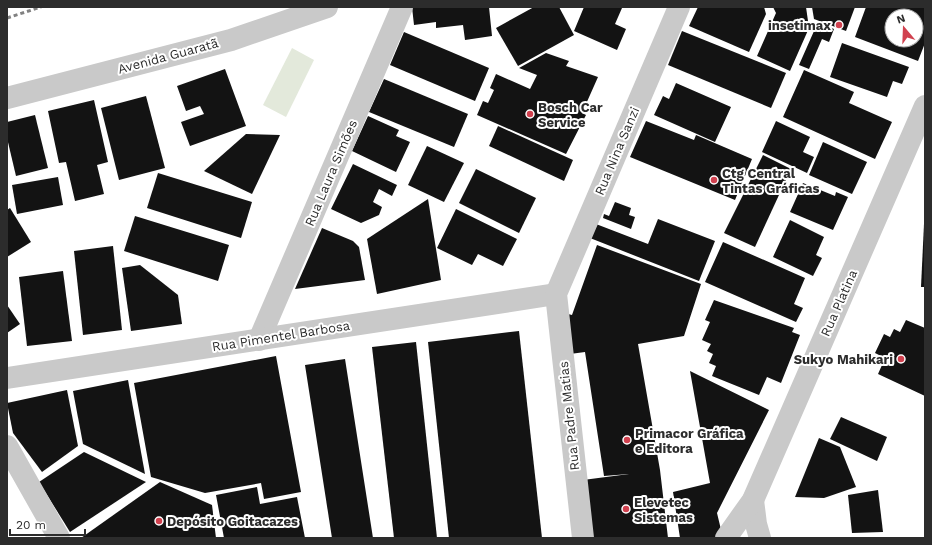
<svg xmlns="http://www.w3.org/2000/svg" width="932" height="545" viewBox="0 0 932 545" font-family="'Work Sans',sans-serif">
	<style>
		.green { fill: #e3e9db }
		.building { fill: #131313; fill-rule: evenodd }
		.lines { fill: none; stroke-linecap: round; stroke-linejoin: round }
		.minor { stroke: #c9c9c9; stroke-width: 22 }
		.tertiary { stroke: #c9c9c9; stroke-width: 22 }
		.rail { stroke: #818181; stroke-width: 3; stroke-dasharray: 4 3; stroke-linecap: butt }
		.poi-dot { fill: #d1414f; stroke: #fff; stroke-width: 1.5 }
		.labels { text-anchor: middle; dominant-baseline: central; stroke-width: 4; stroke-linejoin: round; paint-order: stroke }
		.poi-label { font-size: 13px; font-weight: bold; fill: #2c2c2c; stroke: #fff; text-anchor: start }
		.street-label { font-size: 13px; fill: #2c2c2c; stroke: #fff }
	</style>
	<rect width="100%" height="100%" fill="#fff"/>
	<path class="green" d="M292,48L314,60L286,117L263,105Z"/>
	<g class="building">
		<path d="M412,7H489L492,36L465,40L463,25L436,28V22L414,25Z"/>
		<path d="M534,7H559L574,35L518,66L496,28Z"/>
		<path d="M584,7L622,8L615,24L626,29L617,50L574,31Z"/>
		<path d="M698,7H764L766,14L749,52L689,26Z"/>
		<path d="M773,7H806L809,28L790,71L757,56L776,13Z"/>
		<path d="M812,7H855L846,31L814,19Z"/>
		<path d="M866,7H925V43L918,61L855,37ZM892,16H916V40H892Z"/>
		<path d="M818,22L834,29L829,42L822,39L809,69L799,65Z"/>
		<path d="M682,31L786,73L771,108L668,65Z"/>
		<path d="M404,32L489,68L475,101L390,65Z"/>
		<path d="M842,43L909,67L902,84L893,81L887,97L830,77Z"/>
		<path d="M546,53L569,61L566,66L598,77L582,113L586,115L566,154L477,115L483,101L488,103L494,90L490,88L496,74L530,89L537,75L519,68Z"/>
		<path d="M225,69L246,126L190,146L181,122L204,114L200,106L186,111L177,86Z"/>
		<path d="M804,70L854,92L849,103L892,122L875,159L783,117Z"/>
		<path d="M384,79L468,114L454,147L369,112Z"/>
		<path d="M676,83L731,107L715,142L654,115L663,96L669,99Z"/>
		<path d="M146,96L165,168L119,180L101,108Z"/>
		<path d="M94,100L108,162L97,165L104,194L75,201L66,162L59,163L48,111Z"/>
		<path d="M35,115L48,168L16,176L7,138V122Z"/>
		<path d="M368,116L399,130L396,136L410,142L396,172L352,151Z"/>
		<path d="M646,121L694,140L696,135L752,159L735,200L630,157Z"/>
		<path d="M776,121L810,137L803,152L814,157L807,173L762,152Z"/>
		<path d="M498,126L573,160L564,181L489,146Z"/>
		<path d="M246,134L280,135L252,194L204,171Z"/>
		<path d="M823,142L867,162L852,194L809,175Z"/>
		<path d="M427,146L464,163L444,202L408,185Z"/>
		<path d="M763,155L791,169L755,247L724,233Z"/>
		<path d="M353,164L397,185L392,196L379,189L373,202L382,207L379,215L361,223L331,209Z"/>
		<path d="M476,169L536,198L519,233L459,203Z"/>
		<path d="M158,173L252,202L241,238L147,208Z"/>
		<path d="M58,177L63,205L17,214L12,185Z"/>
		<path d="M803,183L835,196L836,192L848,197L833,230L790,212Z"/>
		<path d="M428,199L441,280L377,294L367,239Z"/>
		<path d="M615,202L631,208L629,215L635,217L631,229L603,218L604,214L609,216Z"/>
		<path d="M10,208L31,242L7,257V210Z"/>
		<path d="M456,209L517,239L503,266L478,254L472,265L437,248Z"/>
		<path d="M135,216L229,245L218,281L124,251Z"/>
		<path d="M658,219L715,241L699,281L590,238L596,224L648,244Z"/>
		<path d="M790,220L824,237L816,255L822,258L813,276L773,257Z"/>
		<path d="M924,224H925V287H921Z"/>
		<path d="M322,228L353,241L359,247L365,280L295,289Z"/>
		<path d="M723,242L805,278L794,304L803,308L796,322L705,282Z"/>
		<path d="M597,245L701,284L684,336L638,344L660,470L668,538H592L583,480L629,474L604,476L585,352L570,354L564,313L572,315Z"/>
		<path d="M113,246L122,330L83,335L74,251Z"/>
		<path d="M140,265L178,295L182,324L131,331L122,268Z"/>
		<path d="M63,271L72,341L27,346L19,277Z"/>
		<path d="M714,300L794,328L792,332L800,335L781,383L767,377L759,395L712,376L716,366L709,363L713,354L707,351L711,344L702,340L710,322L705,320Z"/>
		<path d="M7,305L20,324L7,333Z"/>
		<path d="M906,320L925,328V396L878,374L882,365L876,362L879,355L875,353L884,334L890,337L894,329L900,332Z"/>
		<path d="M519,331L542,538H449L428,342Z"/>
		<path d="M416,342L437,538H394L372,347Z"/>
		<path d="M276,356L301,492L264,499L261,483L205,493L151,477L134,383Z"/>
		<path d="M345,359L373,538H332L305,365Z"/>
		<path d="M690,371L769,410L717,513L723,538H680L673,492L710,483Z"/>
		<path d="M128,380L145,474L83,444L73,391Z"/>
		<path d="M67,390L78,446L42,472L13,433L7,403Z"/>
		<path d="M841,417L887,437L877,461L830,439Z"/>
		<path d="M819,438L840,447L856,487L824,498L795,497Z"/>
		<path d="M84,452L146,482L70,532L39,482Z"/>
		<path d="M160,482L212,505L216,538H81Z"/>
		<path d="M257,487L260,504L297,497L305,538H224L216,495Z"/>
		<path d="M878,490L883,532L852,533L848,495Z"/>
	</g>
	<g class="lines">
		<g class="minor">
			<path d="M7,98L231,40L327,7"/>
			<path d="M259,340L402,7"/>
			<path d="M7,378L556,294"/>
			<path d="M7,446L59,538"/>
			<path d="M583,538L556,294L679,7"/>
		</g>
		<g class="tertiary">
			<path d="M753,500L756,524L760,538"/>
			<path d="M726,538L753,500L925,106"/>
		</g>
		<path class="rail" d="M7,18L41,7"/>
	</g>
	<g class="poi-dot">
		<circle cx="839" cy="25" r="4"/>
		<circle cx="530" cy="114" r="4"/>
		<circle cx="714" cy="180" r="4"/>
		<circle cx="901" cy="359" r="4"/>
		<circle cx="627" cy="440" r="4"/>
		<circle cx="626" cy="509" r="4"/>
		<circle cx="159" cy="521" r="4"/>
	</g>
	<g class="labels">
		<g class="poi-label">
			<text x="831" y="25" text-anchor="end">insetimax</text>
			<text x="538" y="107">Bosch Car<tspan x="538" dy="15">Service</tspan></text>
			<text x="722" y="173">Ctg Central<tspan x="722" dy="15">Tintas Gráficas</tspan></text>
			<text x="893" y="359" text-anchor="end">Sukyo Mahikari</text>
			<text x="635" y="433">Primacor Gráfica<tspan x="635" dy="15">e Editora</tspan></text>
			<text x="634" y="502">Elevetec<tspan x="634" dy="15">Sistemas</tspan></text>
			<text x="167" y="521">Depósito Goitacazes</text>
		</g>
		<g class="street-label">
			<text transform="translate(168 56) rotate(-15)">Avenida Guaratã</text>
			<text transform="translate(617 151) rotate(-67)">Rua Nina Sanzi</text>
			<text transform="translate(331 173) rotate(-67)">Rua Laura Simões</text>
			<text transform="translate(839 303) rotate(-66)">Rua Platina</text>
			<text transform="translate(281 336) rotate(-9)">Rua Pimentel Barbosa</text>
			<text transform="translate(569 416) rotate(-96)">Rua Padre Matias</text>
		</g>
	</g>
	<rect width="932" height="545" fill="none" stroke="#2c2c2c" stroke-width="16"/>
	<g transform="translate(904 28) rotate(341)"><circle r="19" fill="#ffffff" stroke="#ababab"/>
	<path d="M0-3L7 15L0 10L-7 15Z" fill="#d1414f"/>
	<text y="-6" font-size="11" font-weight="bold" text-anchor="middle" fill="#2c2c2c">N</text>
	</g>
	<path d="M10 529v6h75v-6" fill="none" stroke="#2c2c2c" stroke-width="2"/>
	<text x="16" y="529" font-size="12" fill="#2c2c2c" stroke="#ffffff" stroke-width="3" paint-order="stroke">20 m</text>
</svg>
